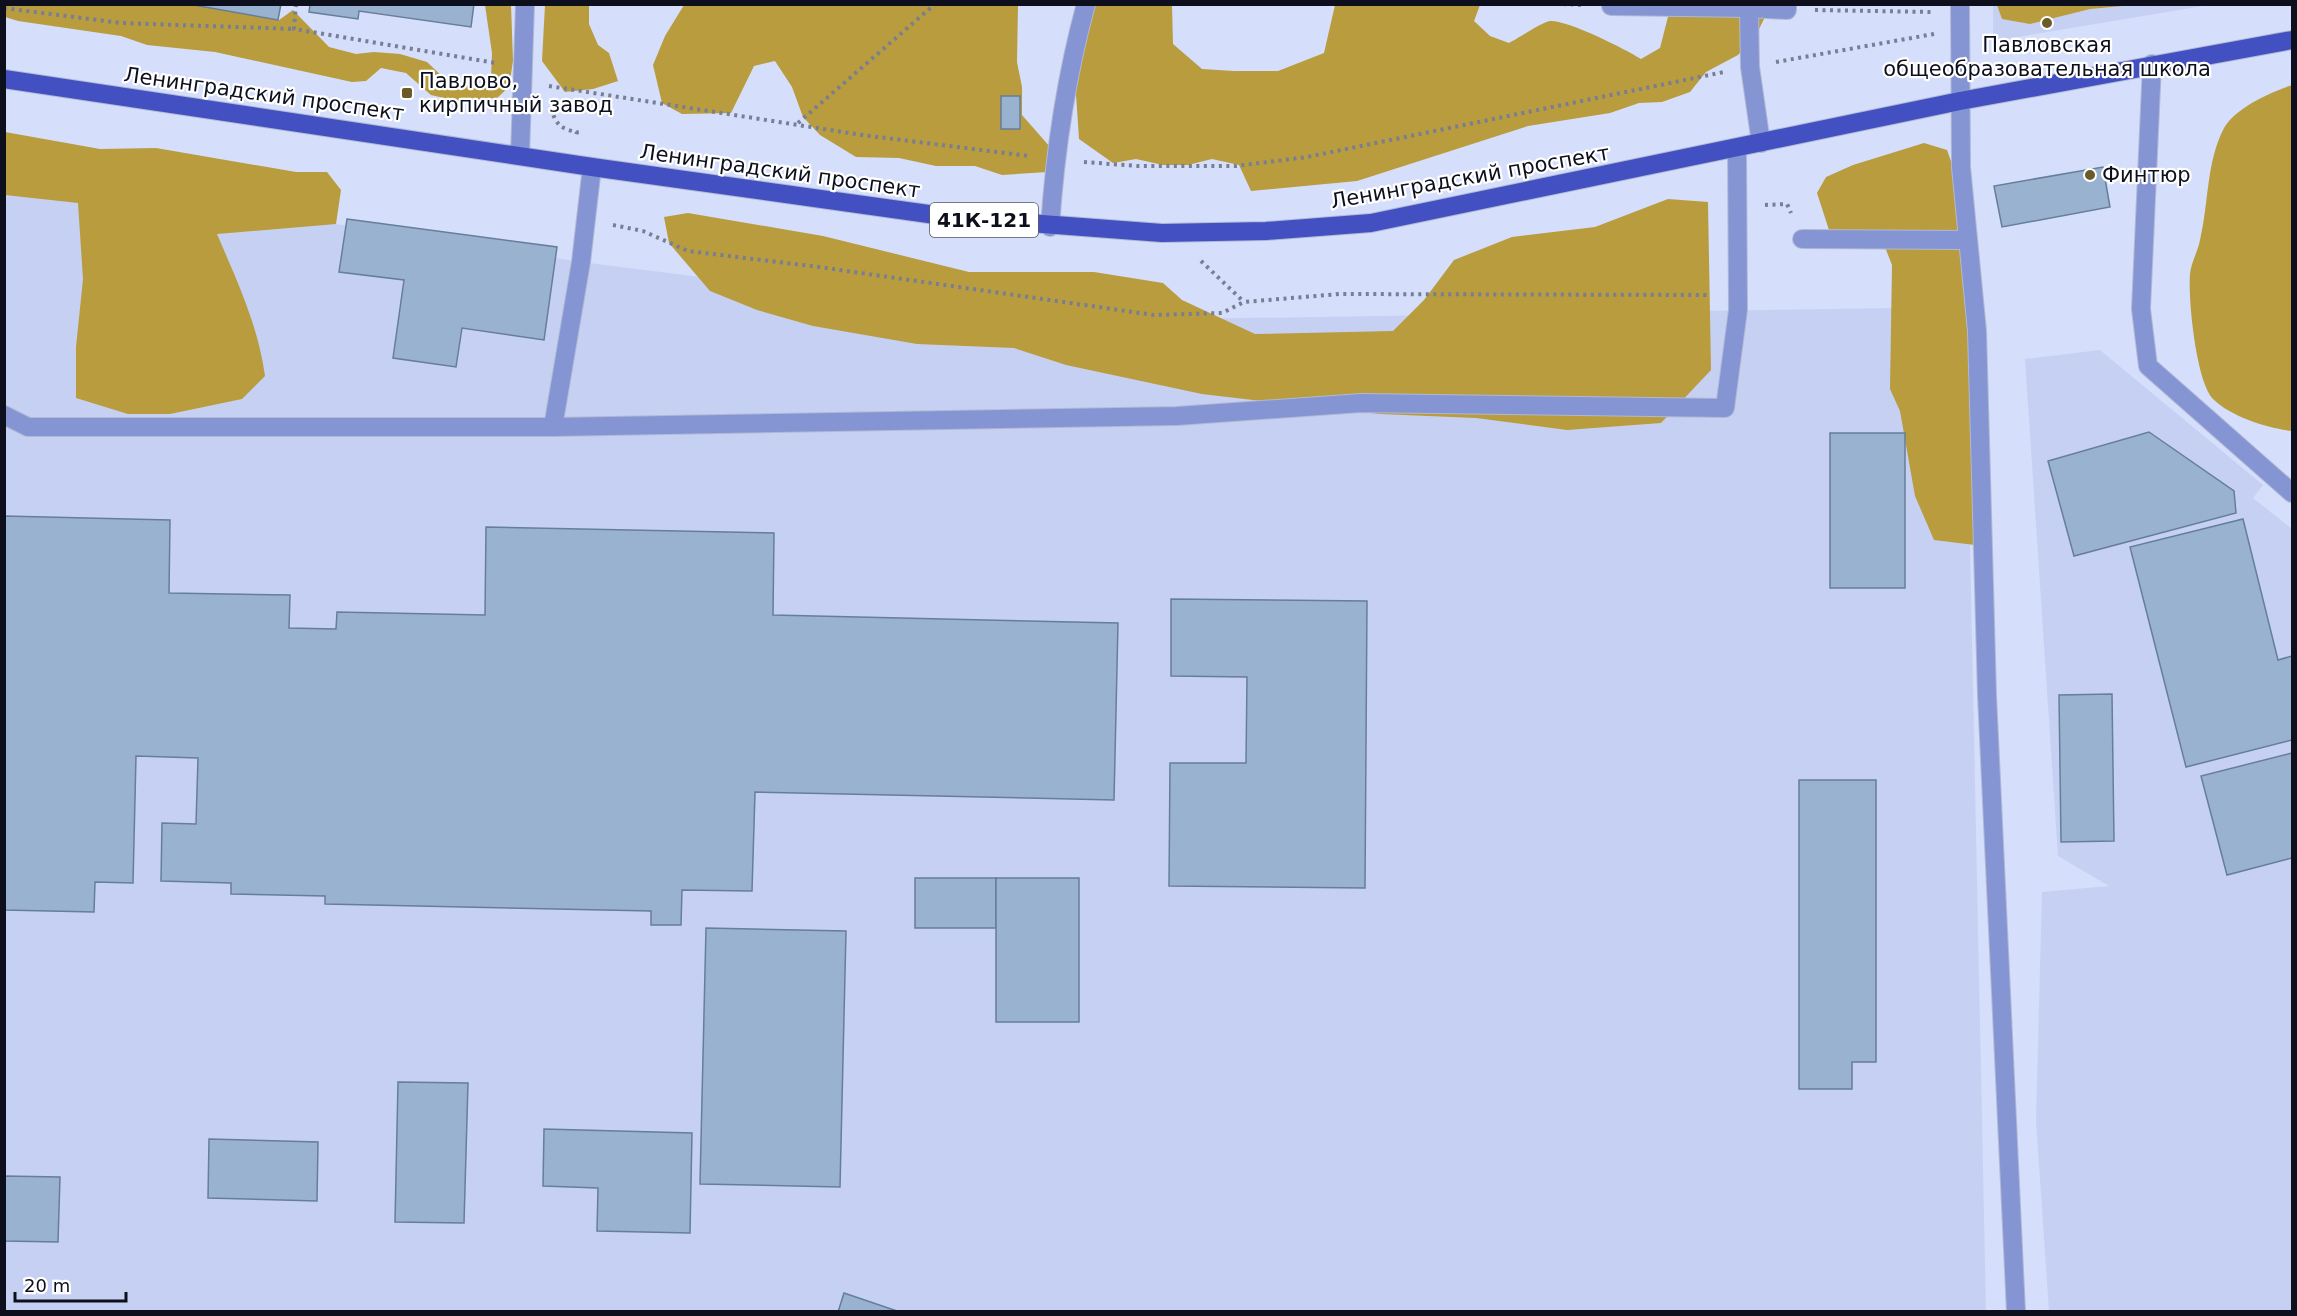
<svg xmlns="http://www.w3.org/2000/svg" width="2297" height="1316" viewBox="0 0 2297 1316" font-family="'DejaVu Sans',sans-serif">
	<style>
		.built { fill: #c6d0f3 }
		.forest { fill: #b89c3d }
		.building { fill: #98b2d0; stroke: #667e9a; stroke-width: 1.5 }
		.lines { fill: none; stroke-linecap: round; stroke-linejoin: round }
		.minor-casing { stroke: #b1b9d3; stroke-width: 20 }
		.major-casing { stroke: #b1b9d3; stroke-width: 20 }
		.path { stroke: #787e93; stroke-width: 4; stroke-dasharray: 3 4.5; stroke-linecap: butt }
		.minor { stroke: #8595d3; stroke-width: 18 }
		.major { stroke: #4250c1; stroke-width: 18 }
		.poi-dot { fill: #6a5b28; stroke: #fff; stroke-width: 2 }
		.labels { text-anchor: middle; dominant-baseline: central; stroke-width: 4.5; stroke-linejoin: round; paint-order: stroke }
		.shield { fill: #fff; stroke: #565860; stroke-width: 1.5 }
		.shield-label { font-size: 20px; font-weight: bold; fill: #0d101c }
		.poi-label { font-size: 21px; fill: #0d101c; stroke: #fff; text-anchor: start }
		.street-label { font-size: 21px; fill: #0d101c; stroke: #fff }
	</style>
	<rect width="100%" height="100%" fill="#d5defb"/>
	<g class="built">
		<path d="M1993,4L2209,5L1993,41Z"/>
		<path d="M5,182L336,224L581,262L1050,321L1965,307L1986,1311L5,1312Z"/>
		<path d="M2100,350L2263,485L2253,498L2292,529V1311H2049L2036,1121L2042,892L2109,886L2058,856L2025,359Z"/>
	</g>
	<g class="forest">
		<path d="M5,5H259L279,20L293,10L329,47L356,54L374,52L400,54L427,62L446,80L479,88L491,78L492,53L485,5H511L513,61L509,87L497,98L457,101L431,95L406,73L381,68L366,81L352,82L215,52L147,45L121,36L18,21L5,17Z"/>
		<path d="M545,5H589V24L598,45L609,53L618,81L593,89L565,92L542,61Z"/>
		<path d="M684,5H1018L1017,62L1022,87V115L1050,147L1047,172L1002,175L975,166H936L899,158L856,157L820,135L803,117L792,87L775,61L754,66L731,113L682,114L662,103L653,65L665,36Z"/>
		<path d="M1076,5H1172L1173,44L1202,69L1234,71H1278L1324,53L1335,5H1480L1474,21L1490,36L1509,43C1519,38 1542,22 1550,21C1568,20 1625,49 1641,59L1660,48L1671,5H1771L1758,31L1738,55L1706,72L1690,92L1662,102L1639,103L1610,113L1528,126L1357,181L1251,191L1239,165L1212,159L1188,165H1163L1136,159L1113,163L1079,139L1075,79Z"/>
		<path d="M1997,5V4L2133,5L2090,9L2030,24L2002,19Z"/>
		<path d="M2292,85V431C2268,428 2231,417 2213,399C2196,381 2188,299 2190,274C2191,263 2198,251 2200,240C2209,202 2206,163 2224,128C2235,108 2271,92 2292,85Z"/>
		<path d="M5,132L100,149L156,148L296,172H327L341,190L336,224L217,234C237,281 258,325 265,376L242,399L170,414H128L76,398V347L83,279L78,203L5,195Z"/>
		<path d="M1924,143L1947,150L1966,204L1975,545L1934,540L1915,496L1900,411L1890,389L1892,265L1881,237L1829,230L1817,193L1826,177L1853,165Z"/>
		<path d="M1668,199L1708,202L1711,370L1661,423L1567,430L1476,418L1380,414L1286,404L1202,394L1066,365L1014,348L917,344L813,326L757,310L710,291L669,243L664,217L688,213L823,236L969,272H1094L1163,283L1182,300L1255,334L1393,331L1424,300L1454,260L1512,237L1595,227Z"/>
	</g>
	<g class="building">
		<path d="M188,4H281L278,20Z"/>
		<path d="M310,4H474L471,27L359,11L358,19L309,12Z"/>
		<rect x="1001" y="96" width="19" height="33"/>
		<path d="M2103,167L2110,207L2002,227L1994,186Z"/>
		<path d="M347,219L557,247L544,340L462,328L456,367L393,358L404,280L339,272Z"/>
		<path d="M2149,432L2234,491L2236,513L2074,556L2048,461Z"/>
		<rect x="1830" y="433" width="75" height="155"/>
		<path d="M4,516L170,520L169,593L290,595L289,628L336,629L337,612L485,615L486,527L774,533L773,615L1118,623L1114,800L755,792L752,891L682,890L681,925H651V911L325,904V896L231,894V883L161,881L162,823L196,824L198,758L136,756L133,883L95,882L94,912L4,910Z"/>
		<path d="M2243,519L2278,660L2292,656V740L2186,767L2130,547Z"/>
		<path d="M1171,599L1367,601L1365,888L1169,886L1170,763H1246L1247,677L1171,676Z"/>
		<path d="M2112,694L2114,841L2061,842L2059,695Z"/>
		<path d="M2292,753V858L2227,875L2201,776Z"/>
		<path d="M1799,780H1876V1062H1852V1089H1799Z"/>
		<rect x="915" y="878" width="81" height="50"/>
		<rect x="996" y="878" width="83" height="144"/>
		<path d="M706,928L846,931L840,1187L700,1184Z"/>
		<path d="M398,1082L468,1083L464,1223L395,1222Z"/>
		<path d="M544,1129L692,1133L690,1233L597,1231L598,1188L543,1186Z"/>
		<path d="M209,1139L318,1142L317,1201L208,1198Z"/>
		<path d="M4,1176L60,1177L58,1242L4,1241Z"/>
		<path d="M844,1293L900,1312H838Z"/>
	</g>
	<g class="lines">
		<g class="minor-casing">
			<g id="minor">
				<path d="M1960,4L1961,167L1977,331L1987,695L2016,1312"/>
				<path d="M1611,6L1749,8"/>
				<path d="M2152,64L2141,309L2148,366L2292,493"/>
				<path d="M1761,143L1750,67L1749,8L1787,10V4"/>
				<path d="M520,156L525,4"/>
				<path d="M1050,227C1055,152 1066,77 1086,4"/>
				<path d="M1802,239L1968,240"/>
				<path d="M4,415L28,427H553L581,262L592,167"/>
				<path d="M553,427L1177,416L1361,403L1725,408L1738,310L1737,148"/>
			</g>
		</g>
		<g class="major-casing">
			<path id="major" d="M4,79L592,167L950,217L1162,233L1266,231L1371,223L1960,101L2292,40"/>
		</g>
		<g class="path">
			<path d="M296,4L294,29L495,63"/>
			<path d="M1563,4L1583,5"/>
			<path d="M4,8L121,23L294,29"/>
			<path d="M1815,10L1933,12"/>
			<path d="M1776,62L1934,34"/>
			<path d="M549,86L862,135L1029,156"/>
			<path d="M551,108C556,125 561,129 577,132L576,136"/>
			<path d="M798,123L935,4"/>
			<path d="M1084,162L1138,166H1236L1307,157L1724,72"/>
			<path d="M1765,205L1787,204L1791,213"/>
			<path d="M613,225L643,231L688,251L819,267L1154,315L1222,313L1244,302L1340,294L1709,295"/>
			<path d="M1201,261L1244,302"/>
		</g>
		<use href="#minor" class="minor"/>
		<use href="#major" class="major"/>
	</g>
	<g class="poi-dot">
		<circle cx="2047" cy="23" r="6"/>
		<rect x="401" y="87" width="12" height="12" rx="3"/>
		<circle cx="2090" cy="175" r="6"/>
	</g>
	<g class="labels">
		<rect class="shield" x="930" y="203" width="108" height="34" rx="4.5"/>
		<g class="shield-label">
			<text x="984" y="220">41К-121</text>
		</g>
		<g class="poi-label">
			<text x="2047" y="45" text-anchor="middle">Павловская<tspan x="2047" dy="24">общеобразовательная школа</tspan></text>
			<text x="419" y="81">Павлово,<tspan x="419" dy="24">кирпичный завод</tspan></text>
			<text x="2102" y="175">Финтюр</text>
		</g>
		<g class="street-label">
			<text transform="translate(264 94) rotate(8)">Ленинградский проспект</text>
			<text transform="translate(780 171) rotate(8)">Ленинградский проспект</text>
			<text transform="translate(1470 177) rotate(-10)">Ленинградский проспект</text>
		</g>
	</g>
	<rect width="2297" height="1316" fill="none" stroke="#0d101c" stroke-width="12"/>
	<path d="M15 1292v9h111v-9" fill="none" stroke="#0d101c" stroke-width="3"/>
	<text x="24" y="1292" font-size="18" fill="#0d101c" stroke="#ffffff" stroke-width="4.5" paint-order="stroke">20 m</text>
</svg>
